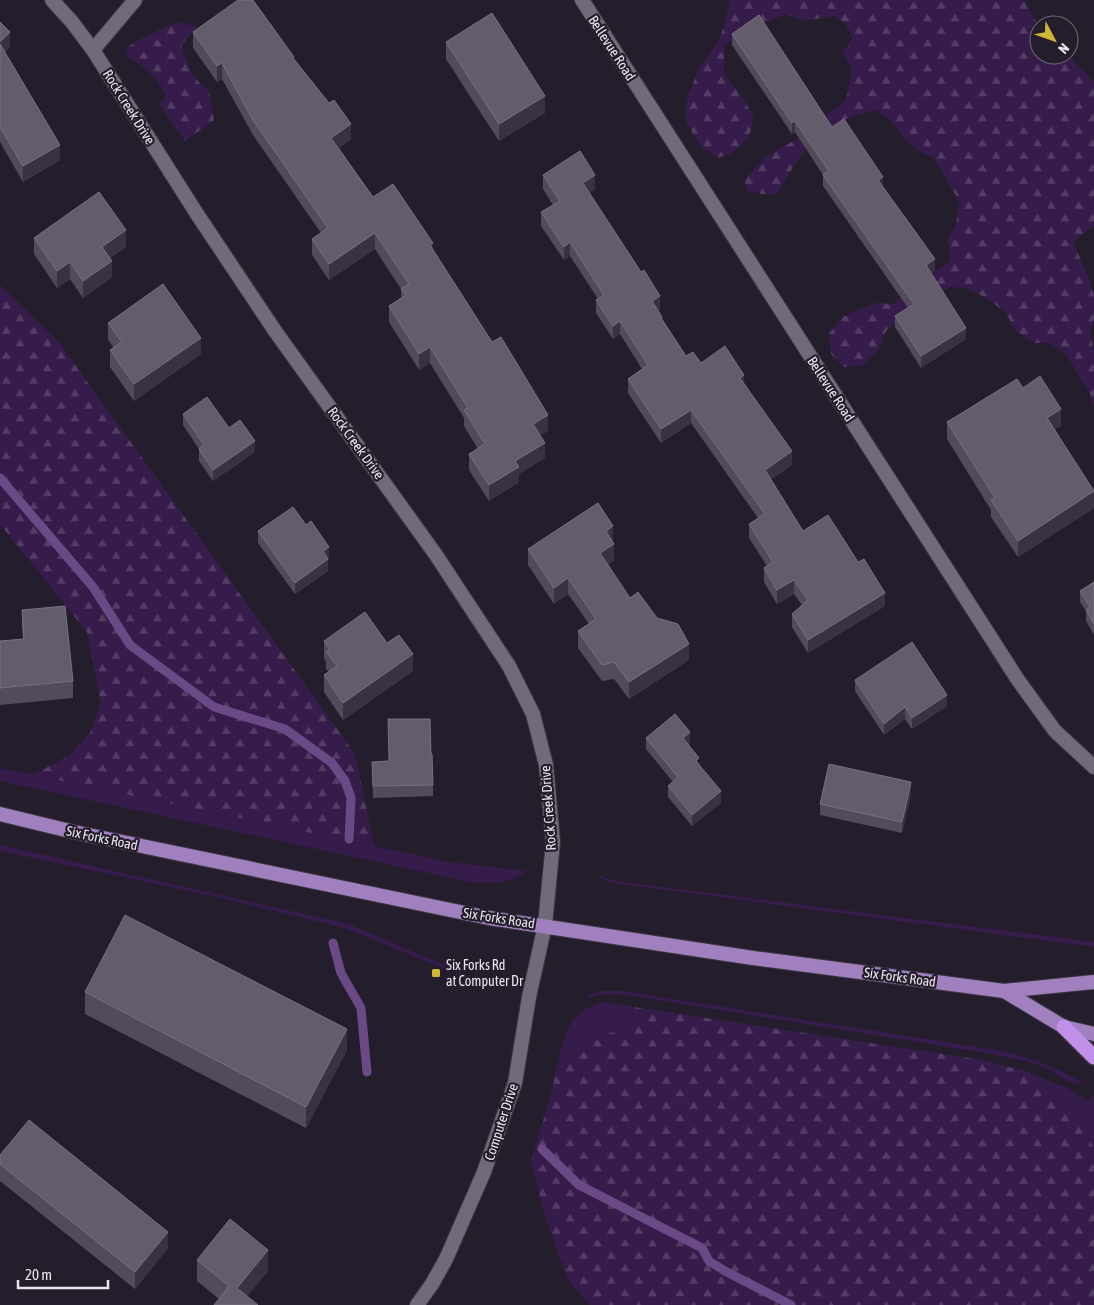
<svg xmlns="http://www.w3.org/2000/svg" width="1094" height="1305" viewBox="0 0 1094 1305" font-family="'Asap Condensed',sans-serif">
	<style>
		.green { fill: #361c4b }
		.forest { fill: url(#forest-firs) }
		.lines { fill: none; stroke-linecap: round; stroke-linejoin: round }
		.stream { stroke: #6a4a86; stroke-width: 9 }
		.minor-casing { stroke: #3e3843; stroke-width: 16 }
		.tertiary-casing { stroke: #3e3843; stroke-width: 16 }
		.primary-casing { stroke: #3e3843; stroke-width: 16 }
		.motorway-casing { stroke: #3e3843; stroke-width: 18 }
		.minor { stroke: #726a7b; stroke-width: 14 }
		.tertiary { stroke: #726a7b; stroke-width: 14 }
		.primary { stroke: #a080be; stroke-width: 14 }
		.motorway { stroke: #bf8fea; stroke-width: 15 }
		.wall { fill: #534b5b }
		.shaded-wall { fill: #3a3241 }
		.building { fill: #635c6b; stroke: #78717f }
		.poi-dot { fill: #d1b736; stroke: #241d2b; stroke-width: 2 }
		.labels { text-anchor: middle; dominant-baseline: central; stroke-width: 4.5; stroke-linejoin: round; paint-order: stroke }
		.street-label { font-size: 14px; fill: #e8e4ed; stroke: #241d2b }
		.poi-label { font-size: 14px; fill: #e8e4ed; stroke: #241d2b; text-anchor: start }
	</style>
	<defs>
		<pattern id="forest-firs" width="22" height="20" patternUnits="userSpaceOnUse" patternTransform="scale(1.25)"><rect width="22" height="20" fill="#361c4b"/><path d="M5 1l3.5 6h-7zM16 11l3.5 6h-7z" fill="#533d65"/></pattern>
	</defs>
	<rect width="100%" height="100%" fill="#241d2b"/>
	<g class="green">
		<path d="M0,768L450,862L526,871C509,884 496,883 475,883L0,781Z"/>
		<path d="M0,845L349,924L468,975L465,977L344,928L213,896L0,851Z"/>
		<path d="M600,876L615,881L1094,942V947L613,883L600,878Z"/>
		<path d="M602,991H623L1003,1051C1032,1058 1058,1068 1084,1083C1071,1087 1056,1073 1045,1068C1029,1061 1009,1058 992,1054L626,995C612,993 602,994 588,998L586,996Z"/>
		<path d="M605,1002L634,1007L630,1021L621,1031L597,1035L571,1051L558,1061C564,1030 572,1009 605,1002Z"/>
		<path d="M1029,1072L1069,1089L1088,1101L1094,1095V1148L1075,1116Z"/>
	</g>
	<g class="forest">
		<path d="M730,0H1024L1034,19L1040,25L1039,55H1068L1094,82V225L1073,242L1088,276L1094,296V319L1090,330L1094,352V408L1090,394L1066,354L1048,343H1034L1015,330L1006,313L988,299L967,288L951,287L931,297L911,310L886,331L880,347L864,365L844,367L831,354L829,333L843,317L875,303L893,304L951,260L948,240L956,224L959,201L934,158L917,150L905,139L891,121L876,110C820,121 804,148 777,194H762L748,190L744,181L765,157L799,138L846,100L852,69L842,53L853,39L845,23L833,16L803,21L787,14L753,27L724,45V74L743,98L754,117L749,137L732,153L718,158L700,146L686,122V100L699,69L716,45L724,27Z"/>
		<path d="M177,22L197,27L182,44C184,63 194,80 209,91L214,120L185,141L159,104L166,96C157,77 145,67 127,56L126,48L148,35Z"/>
		<path d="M0,285L58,341L355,754L374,846L33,775L70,755L90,733L101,703L87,632L0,524Z"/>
		<path d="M634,1007L982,1060L1029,1072L1075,1116L1094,1148V1305H590L568,1280L545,1217L531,1161L551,1094L558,1061L571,1051L597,1035L621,1031L630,1021Z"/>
	</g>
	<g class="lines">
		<g class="stream">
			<path d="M0,478L93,587L130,645L214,707L285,729L332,763L345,781L351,798L349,839"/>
			<path d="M333,943L341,973L361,1008L367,1072"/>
			<path d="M542,1149L579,1185L702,1248L709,1261L725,1271L791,1305"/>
		</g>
		<g class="minor-casing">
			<g id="minor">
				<path d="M52,0L72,22L93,50L197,214L275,331L436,555L509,666L533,714L546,765L553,842L545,925"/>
				<path d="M582,0L1018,680L1055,731L1094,767"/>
				<path d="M93,50L135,0"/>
			</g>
		</g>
		<g class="tertiary-casing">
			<path id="tertiary" d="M417,1305L432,1284L446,1259L484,1172L515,1083L529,997L545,925"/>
		</g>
		<g class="primary-casing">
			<g id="primary">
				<path d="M0,814L74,832L489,918L753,958L1004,991L1094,982"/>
				<path d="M1004,991L1064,1027L1094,1034"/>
			</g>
		</g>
		<g class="motorway-casing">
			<path id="motorway" d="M1064,1027L1094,1057"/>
		</g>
		<use href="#minor" class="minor"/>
		<use href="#tertiary" class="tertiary"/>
		<use href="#primary" class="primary"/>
		<use href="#motorway" class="motorway"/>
	</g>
	<g class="wall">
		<path d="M0,22L10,47L5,52L60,160L23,182L0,142Z"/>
		<path d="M193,32L294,59L351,139L339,148L373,197L433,251L548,431L540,435L545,458L519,474V482L489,501L469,470V454L478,449L464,426V418L430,363L419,370L389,322V306L401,298V289L375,249L329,280L312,255V239L321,233L253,135L222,79L217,82L193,48Z"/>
		<path d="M732,34L832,127L883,187L935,271L931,273L966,339L921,368L895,327V316L908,308L823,186V175L795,132L792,134L732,45Z"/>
		<path d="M446,42L545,113L499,141L446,59Z"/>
		<path d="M543,175L595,189L589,193L660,309L658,311L662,320L686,356L701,363L744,384L792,465L771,479L803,531L885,606L808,653L792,627V614L802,605L794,594L777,604L764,582V568L767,566L749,538V524L758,518L691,423L661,443L628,393V379L642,369L620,334L613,339L596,313V300L598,299L570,256L564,260L541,226V212L553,205L543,189Z"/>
		<path d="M34,238L126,247L110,258L112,277L83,298L70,279L57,288L34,254Z"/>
		<path d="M108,323L201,354L134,401L110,367V350L114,348L108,340Z"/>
		<path d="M1023,388L1061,426L1055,429L1094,508L1018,557L991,517V510L947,439V422Z"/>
		<path d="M183,414L229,428L255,452L213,481L199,461V449L183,425Z"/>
		<path d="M306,525L329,558L328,559V571L295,594L258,543V531Z"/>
		<path d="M613,543L614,560L608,564L630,598L689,660L629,699L614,679L602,681L578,648V631L589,624L568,594L554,604L528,565V549Z"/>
		<path d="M1094,582V635L1086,621V611L1080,602V591Z"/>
		<path d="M22,610L73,681V698L0,705V641L23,639L22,627Z"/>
		<path d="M324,641L387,643L413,671L343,720L324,692V675L329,672L326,669V662L324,658Z"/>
		<path d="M855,680L947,706L912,729L905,719L884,735L855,691Z"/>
		<path d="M646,738L690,744L688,745L721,803L692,826L668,797V786L673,782L646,749Z"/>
		<path d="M431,754L433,785V796L373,798L372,762L389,761Z"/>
		<path d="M911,794L902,833L820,815V804Z"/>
		<path d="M85,992L347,1050L306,1128L85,1014Z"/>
		<path d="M0,1155L168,1248L135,1289L0,1181Z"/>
		<path d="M197,1260L268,1271L247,1296L219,1299L197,1281Z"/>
	</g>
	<g class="shaded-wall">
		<path d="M10,32V47L0,57V42Z"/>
		<path d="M222,63V79L217,82V66Z"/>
		<path d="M545,96V113L499,141V124Z"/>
		<path d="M795,121V132L792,134V123Z"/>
		<path d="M351,124V139L331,154V138Z"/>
		<path d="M60,145V160L23,182V166Z"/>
		<path d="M595,175V189L583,197V183Z"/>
		<path d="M883,177V188L878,180Z"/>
		<path d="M126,230V247L102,263V247Z"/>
		<path d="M375,233V249L329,280V264Z"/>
		<path d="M570,242V256L564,260V247Z"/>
		<path d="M433,243V259L430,245Z"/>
		<path d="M935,259V271L926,277V265Z"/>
		<path d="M112,261V277L83,298V281Z"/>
		<path d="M70,262V279L57,288V271Z"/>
		<path d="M660,296V309L652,315V301Z"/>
		<path d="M620,321V334L613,339V326Z"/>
		<path d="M966,328V339L921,368V356Z"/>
		<path d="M201,338V354L134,401V384Z"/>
		<path d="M430,347V363L419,370V354Z"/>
		<path d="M744,375V389L740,378Z"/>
		<path d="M1061,409V426L1047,434V418Z"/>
		<path d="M691,410V423L661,443V429Z"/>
		<path d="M548,415V431L533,440V424Z"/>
		<path d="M255,441V452L213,481V470Z"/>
		<path d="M545,443V458L519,474V482L489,501V485L515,461Z"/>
		<path d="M792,451V465L765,484V470Z"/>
		<path d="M1094,491V508L1018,557V541Z"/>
		<path d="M613,526V543L606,531Z"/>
		<path d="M614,544V560L600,569V553Z"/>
		<path d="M329,547V558L323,562V551Z"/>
		<path d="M328,559V571L295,594V583Z"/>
		<path d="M568,578V594L554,604V588Z"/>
		<path d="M794,580V594L777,604V590Z"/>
		<path d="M885,593V606L808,653V640Z"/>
		<path d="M689,644V660L629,699V682Z"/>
		<path d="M413,654V671L343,720V703Z"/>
		<path d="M947,695V706L912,729V718Z"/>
		<path d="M905,707V719L884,735V724Z"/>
		<path d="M690,732V744L683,750V738Z"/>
		<path d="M911,782V794L902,833V822Z"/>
		<path d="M721,791V803L692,826V815Z"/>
		<path d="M347,1029V1050L306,1128V1107Z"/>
		<path d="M168,1232V1248L135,1289V1272Z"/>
		<path d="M268,1250V1271L240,1305L237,1288Z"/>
	</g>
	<g class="building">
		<path d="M238,0H253L294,57L293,58L329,103L334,100L351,124L331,138L373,197L393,184L433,243L430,245L492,342L501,337L548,415L533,424L545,443L515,461L519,467L489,485L469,454L485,444L464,410L468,408L430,347L419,354L389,306L406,295L401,289L409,284L375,233L329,264L312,239L328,228L253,120L222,63L217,66L193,32Z"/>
		<path d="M492,13L545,96L499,124L446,42Z"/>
		<path d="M759,15L832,127L844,119L883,177L878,180L935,259L926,265L966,328L921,356L895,316L914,304L823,175L829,171L795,121L792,123L732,34Z"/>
		<path d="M0,22L10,32L0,42Z"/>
		<path d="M0,44L60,145L23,166L0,127Z"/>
		<path d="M580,151L595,175L583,183L641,272L644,270L660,296L652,301L662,317L661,318L686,356L693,352L701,363L725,346L744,375L740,378L792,451L765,470L803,531L828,515L858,562L864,559L885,593L808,640L792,614L808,600L794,580L777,590L764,568L773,562L749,524L765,514L691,410L661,429L628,379L648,365L620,321L613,326L596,300L604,295L570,242L564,247L541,212L560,201L543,175Z"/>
		<path d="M99,192L126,230L102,247L112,261L83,281L70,262L57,271L34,238Z"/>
		<path d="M163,284L201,338L134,384L110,350L122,342L108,323Z"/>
		<path d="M1040,376L1061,409L1047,418L1094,491L1018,541L991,500L995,498L947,422L1017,379L1023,388Z"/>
		<path d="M207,397L229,428L240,420L255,441L213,470L199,449L204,445L183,414Z"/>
		<path d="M598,503L613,526L606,531L614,544L600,553L630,598L638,592L657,618L678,624L689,644L629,682L614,662L602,665L578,631L596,619L568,578L554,588L528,549Z"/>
		<path d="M293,507L306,525L311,521L329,547L323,551L328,559L295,583L258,531Z"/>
		<path d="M1094,582V624L1086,610L1090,607L1080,591Z"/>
		<path d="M65,606L73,681L0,688V641L24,639L22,610Z"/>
		<path d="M365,612L387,643L399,635L413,654L343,703L324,675L337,666L326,652L330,650L324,641Z"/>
		<path d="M912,642L947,695L912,718L905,707L884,724L855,680Z"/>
		<path d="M675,714L690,732L683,738L699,758L696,761L721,791L692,815L668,786L678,777L646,738Z"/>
		<path d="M388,719H430L431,754H432L433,785L373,786L372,762L389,761Z"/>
		<path d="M829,764L911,782L902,822L820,804Z"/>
		<path d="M125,915L347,1029L306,1107L85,992Z"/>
		<path d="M29,1120L168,1232L135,1272L0,1164V1155Z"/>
		<path d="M230,1219L268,1250L237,1288L258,1305H214L229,1286L197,1260Z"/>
	</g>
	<rect class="poi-dot" x="431" y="968" width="10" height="10" rx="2.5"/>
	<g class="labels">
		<g class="street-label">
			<text transform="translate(612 48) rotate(57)">Bellevue Road</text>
			<text transform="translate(129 107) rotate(58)">Rock Creek Drive</text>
			<text transform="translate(831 389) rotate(57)">Bellevue Road</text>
			<text transform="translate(356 443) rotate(54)">Rock Creek Drive</text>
			<text transform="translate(548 808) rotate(-94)">Rock Creek Drive</text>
			<text transform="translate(102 838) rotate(12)">Six Forks Road</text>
			<text transform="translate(499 918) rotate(9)">Six Forks Road</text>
			<text transform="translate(900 977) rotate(8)">Six Forks Road</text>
			<text transform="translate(501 1122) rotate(-72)">Computer Drive</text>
		</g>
		<g class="poi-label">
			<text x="446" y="965">Six Forks Rd<tspan x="446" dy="16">at Computer Dr</tspan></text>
		</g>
	</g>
	<g transform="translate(1054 40) rotate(131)"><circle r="24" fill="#241d2b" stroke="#726d79"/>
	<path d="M0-4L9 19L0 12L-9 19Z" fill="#d1b736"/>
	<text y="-8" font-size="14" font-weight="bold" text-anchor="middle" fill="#e8e4ed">N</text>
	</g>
	<path d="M18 1280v8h90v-8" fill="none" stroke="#e8e4ed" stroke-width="2.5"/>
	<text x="25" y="1280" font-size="15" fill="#e8e4ed" stroke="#241d2b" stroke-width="4" paint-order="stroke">20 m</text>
</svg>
